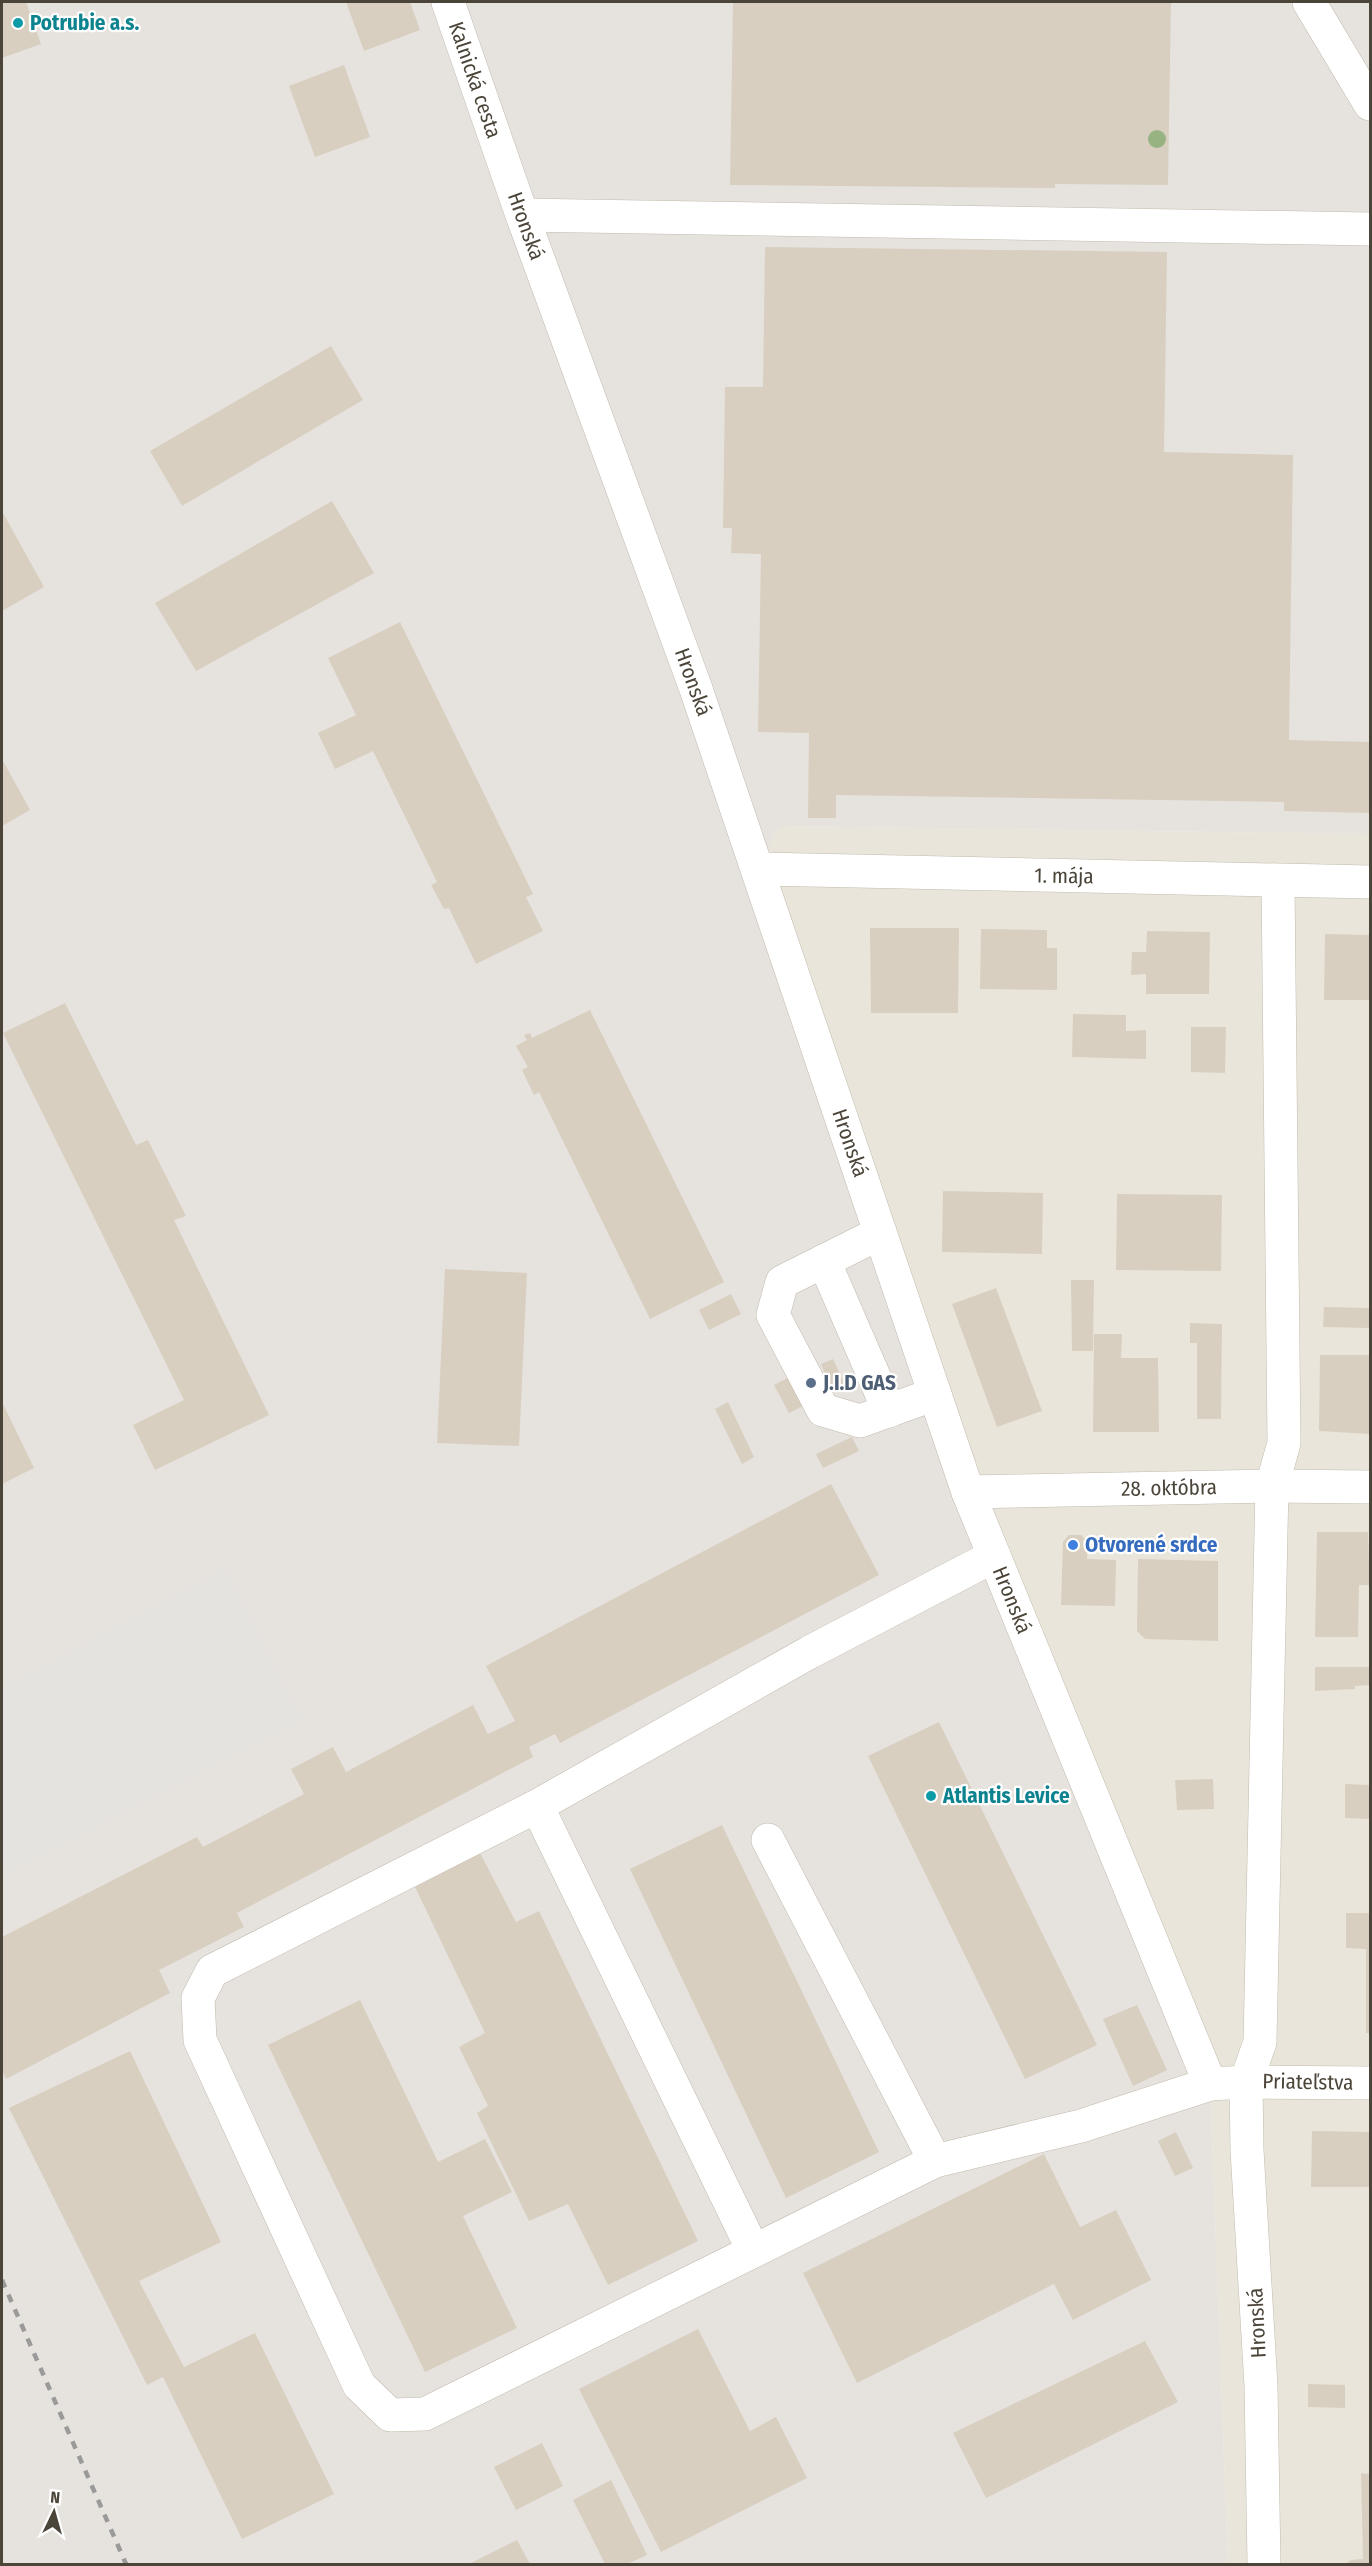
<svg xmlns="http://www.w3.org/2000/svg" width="1372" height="2566" viewBox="0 0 1372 2566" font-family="'Fira Sans Condensed',sans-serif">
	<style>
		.residential { fill: #eae5da }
		.industrial { fill: #e6e2dd }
		.parking { fill: #e5e3e0 }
		.building { fill: #d8cfc1 }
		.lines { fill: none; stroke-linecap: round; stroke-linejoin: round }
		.minor-casing { stroke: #c2bbae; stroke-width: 34 }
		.minor { stroke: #fff; stroke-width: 33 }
		.rail { stroke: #9a9a9a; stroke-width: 4.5; stroke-dasharray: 8 8; stroke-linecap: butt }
		.tree { fill: #97b381 }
		.culture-dot { fill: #0f9aa8; stroke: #fff; stroke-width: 2 }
		.service-dot { fill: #5c6f8a; stroke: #fff; stroke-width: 2 }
		.shop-dot { fill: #3f7fe0; stroke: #fff; stroke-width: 2 }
		.labels { text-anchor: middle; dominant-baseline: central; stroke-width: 4.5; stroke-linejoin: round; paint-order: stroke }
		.culture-label { font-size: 21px; font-weight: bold; fill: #0d838f; stroke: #fff; text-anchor: start }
		.street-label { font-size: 21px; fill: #4b4439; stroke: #fff }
		.service-label { font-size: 21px; font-weight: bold; fill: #4e5e75; stroke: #fff; text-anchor: start }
		.shop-label { font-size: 21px; font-weight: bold; fill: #366cbe; stroke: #fff; text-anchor: start }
	</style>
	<rect width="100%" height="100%" fill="#f6f3ec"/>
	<path class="residential" d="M779,826L1370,834V2564H1228L1210,2084L968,1492L758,869Z"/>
	<path class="industrial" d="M2,2H1370V834L779,826L758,869L968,1492L1210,2084L1228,2564H2Z"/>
	<path class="parking" d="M225,1570L301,1720L2,1873V1689Z"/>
	<g class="building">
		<path d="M2,2H26L41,44L2,58Z"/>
		<path d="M346,2H410L420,30L364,51Z"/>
		<path d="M733,2H1171L1168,185L1055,184V188H1048L730,185Z"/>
		<path d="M344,65L370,137L315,157L289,86Z"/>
		<path d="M765,247L1167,252L1164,452L1293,455L1289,740L1370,742V813L1284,811V802L836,795V818H808L809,733L758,732L761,554L731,553L732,528H723L725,387H763Z"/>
		<path d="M331,346L363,400L182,506L150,451Z"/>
		<path d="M332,501L374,573L196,671L155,603Z"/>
		<path d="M2,511L44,587L2,611Z"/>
		<path d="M400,622L533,894L526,897L543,931L476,964L449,908L444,909L431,885L437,882L373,751L335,769L318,733L356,715L328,658Z"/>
		<path d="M2,759L30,810L2,826Z"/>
		<path d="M870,928H959L958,1013H871Z"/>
		<path d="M981,929L1047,930V948H1057V990L980,989Z"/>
		<path d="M1147,931L1210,932L1209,994H1146V974L1131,975L1132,952H1146Z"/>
		<path d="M1325,934L1370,935V1000H1324Z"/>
		<path d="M65,1003L136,1145L148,1140L186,1216L174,1220L269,1415L155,1470L133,1425L184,1400L3,1033Z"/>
		<path d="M590,1010L724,1282L650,1319L539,1092L534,1095L522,1070L528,1067L516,1046L527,1040L524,1035L530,1033L532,1038Z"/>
		<path d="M1073,1014L1126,1015V1031L1146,1030V1059L1072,1057Z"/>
		<path d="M1191,1027H1226L1225,1073L1191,1072Z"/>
		<path d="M943,1191L1043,1193L1042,1254L942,1252Z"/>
		<path d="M1117,1194L1222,1195L1221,1271L1116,1270Z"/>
		<path d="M445,1269L527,1273L519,1446L437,1443Z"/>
		<path d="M1071,1280H1094L1093,1351H1072Z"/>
		<path d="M996,1288L1042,1411L997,1427L952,1304Z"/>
		<path d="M731,1294L741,1314L709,1330L699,1310Z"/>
		<path d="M1324,1307L1370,1308V1328L1323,1327Z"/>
		<path d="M1190,1323L1222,1324L1221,1419H1197V1343H1190Z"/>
		<path d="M1094,1334H1122L1121,1358H1158L1159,1432H1093Z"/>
		<path d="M1320,1355H1370V1434L1319,1431Z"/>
		<path d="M833,1359L844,1383L832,1389L821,1364Z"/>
		<path d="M793,1375L807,1404L789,1413L774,1385Z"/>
		<path d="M2,1402L34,1468L2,1484Z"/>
		<path d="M728,1402L754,1457L742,1464L715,1409Z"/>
		<path d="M852,1437L859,1451L823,1468L816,1454Z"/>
		<path d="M831,1484L879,1575L560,1743L555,1734L529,1747L533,1757L237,1913L244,1927L159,1970L170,1993L6,2079L2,2070V1937L197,1837L203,1847L304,1794L291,1769L333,1747L346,1772L473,1705L488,1734L515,1721L486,1666Z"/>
		<path d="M1317,1532H1368L1370,1585H1359L1358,1637H1315Z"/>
		<path d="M1069,1535H1081L1088,1542L1087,1559L1116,1560L1115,1606L1061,1605L1063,1542Z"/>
		<path d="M1138,1559L1218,1561V1641L1145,1639L1137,1631Z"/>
		<path d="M1315,1667H1370V1685L1355,1686V1689L1315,1691Z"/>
		<path d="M939,1722L1097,2045L1025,2079L868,1756Z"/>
		<path d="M1213,1779L1214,1809L1177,1810L1175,1780Z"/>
		<path d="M1345,1784L1370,1785V1819L1345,1818Z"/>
		<path d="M722,1825L879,2152L786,2198L630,1869Z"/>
		<path d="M480,1853L516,1922L539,1911L698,2241L608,2285L568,2204L529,2221L477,2113L488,2106L459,2047L485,2033L415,1887Z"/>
		<path d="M1346,1913H1370V2033H1366V1949L1346,1948Z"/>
		<path d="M360,2000L438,2162L485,2139L512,2192L463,2216L517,2328L425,2372L268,2045Z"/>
		<path d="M1137,2005L1167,2070L1133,2086L1103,2019Z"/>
		<path d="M130,2051L221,2242L139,2281L184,2367L255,2333L334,2494L242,2539L163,2377L147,2385L9,2108Z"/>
		<path d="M1312,2131L1370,2132V2187H1311Z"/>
		<path d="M1176,2132L1193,2168L1175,2176L1158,2141Z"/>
		<path d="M1044,2154L1080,2227L1116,2210L1151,2280L1073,2320L1054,2284L857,2383L803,2273Z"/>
		<path d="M698,2329L750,2431L776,2417L807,2478L661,2552L579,2389Z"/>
		<path d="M1145,2341L1178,2402L986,2498L953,2433Z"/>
		<path d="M1308,2384L1345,2385V2408L1308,2407Z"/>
		<path d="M542,2443L563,2486L516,2510L494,2467Z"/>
		<path d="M1361,2473L1370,2474V2564H1346L1351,2560L1363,2559Z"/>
		<path d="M611,2480L647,2555L627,2564H605L573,2500Z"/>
		<path d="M517,2540L530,2564H469Z"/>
	</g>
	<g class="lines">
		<g class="minor-casing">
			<g id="minor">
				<path d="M448,2L522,215L696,689L968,1492L1210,2084L1246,2082L1370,2083"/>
				<path d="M1309,2L1370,104"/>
				<path d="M522,215L1370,229"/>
				<path d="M758,869L1370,882"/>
				<path d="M880,1233L782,1282L773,1315L823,1410L860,1421L935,1394"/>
				<path d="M824,1261L889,1411"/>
				<path d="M968,1492L1272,1486L1370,1487"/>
				<path d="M994,1556L810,1652L537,1806L212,1971L198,1998L200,2040L359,2385L390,2415L425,2414L935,2161L1081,2126L1210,2084"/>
				<path d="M537,1806L753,2250"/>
				<path d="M768,1840L935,2161"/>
				<path d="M1264,2564L1261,2386L1247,2150L1246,2082L1260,2042L1272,1486L1284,1443L1278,881"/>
			</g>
		</g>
		<use href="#minor" class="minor"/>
		<path class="rail" d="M2,2280L126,2564"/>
	</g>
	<circle class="tree" cx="1157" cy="139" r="9"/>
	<g class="culture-dot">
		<circle cx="18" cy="23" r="6"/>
		<circle cx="931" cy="1796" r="6"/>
	</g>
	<circle class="service-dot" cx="811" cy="1383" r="6"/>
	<circle class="shop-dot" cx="1073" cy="1545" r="6"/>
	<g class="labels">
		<g class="culture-label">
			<text x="30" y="23">Potrubie a.s.</text>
			<text x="943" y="1796">Atlantis Levice</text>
		</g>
		<g class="street-label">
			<text transform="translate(475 80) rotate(71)">Kalnická cesta</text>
			<text transform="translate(526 226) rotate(70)">Hronská</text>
			<text transform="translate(693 682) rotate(70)">Hronská</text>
			<text transform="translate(1064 876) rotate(1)">1. mája</text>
			<text transform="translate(850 1143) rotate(71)">Hronská</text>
			<text transform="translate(1169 1488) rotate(-1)">28. októbra</text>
			<text transform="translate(1012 1600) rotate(68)">Hronská</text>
			<text transform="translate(1308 2082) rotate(1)">Priateľstva</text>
			<text transform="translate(1257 2323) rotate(-93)">Hronská</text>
		</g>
		<g class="service-label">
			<text x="823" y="1383">J.I.D GAS</text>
		</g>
		<g class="shop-label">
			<text x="1085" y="1545">Otvorené srdce</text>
		</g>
	</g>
	<rect width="1372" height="2566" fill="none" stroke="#4b4439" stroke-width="6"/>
	<g transform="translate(54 2512) rotate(5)" stroke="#ffffff" stroke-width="4.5" paint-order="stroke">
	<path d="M0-4.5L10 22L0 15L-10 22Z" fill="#4b4439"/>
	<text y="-9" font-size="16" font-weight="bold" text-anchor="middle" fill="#4b4439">N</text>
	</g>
</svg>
